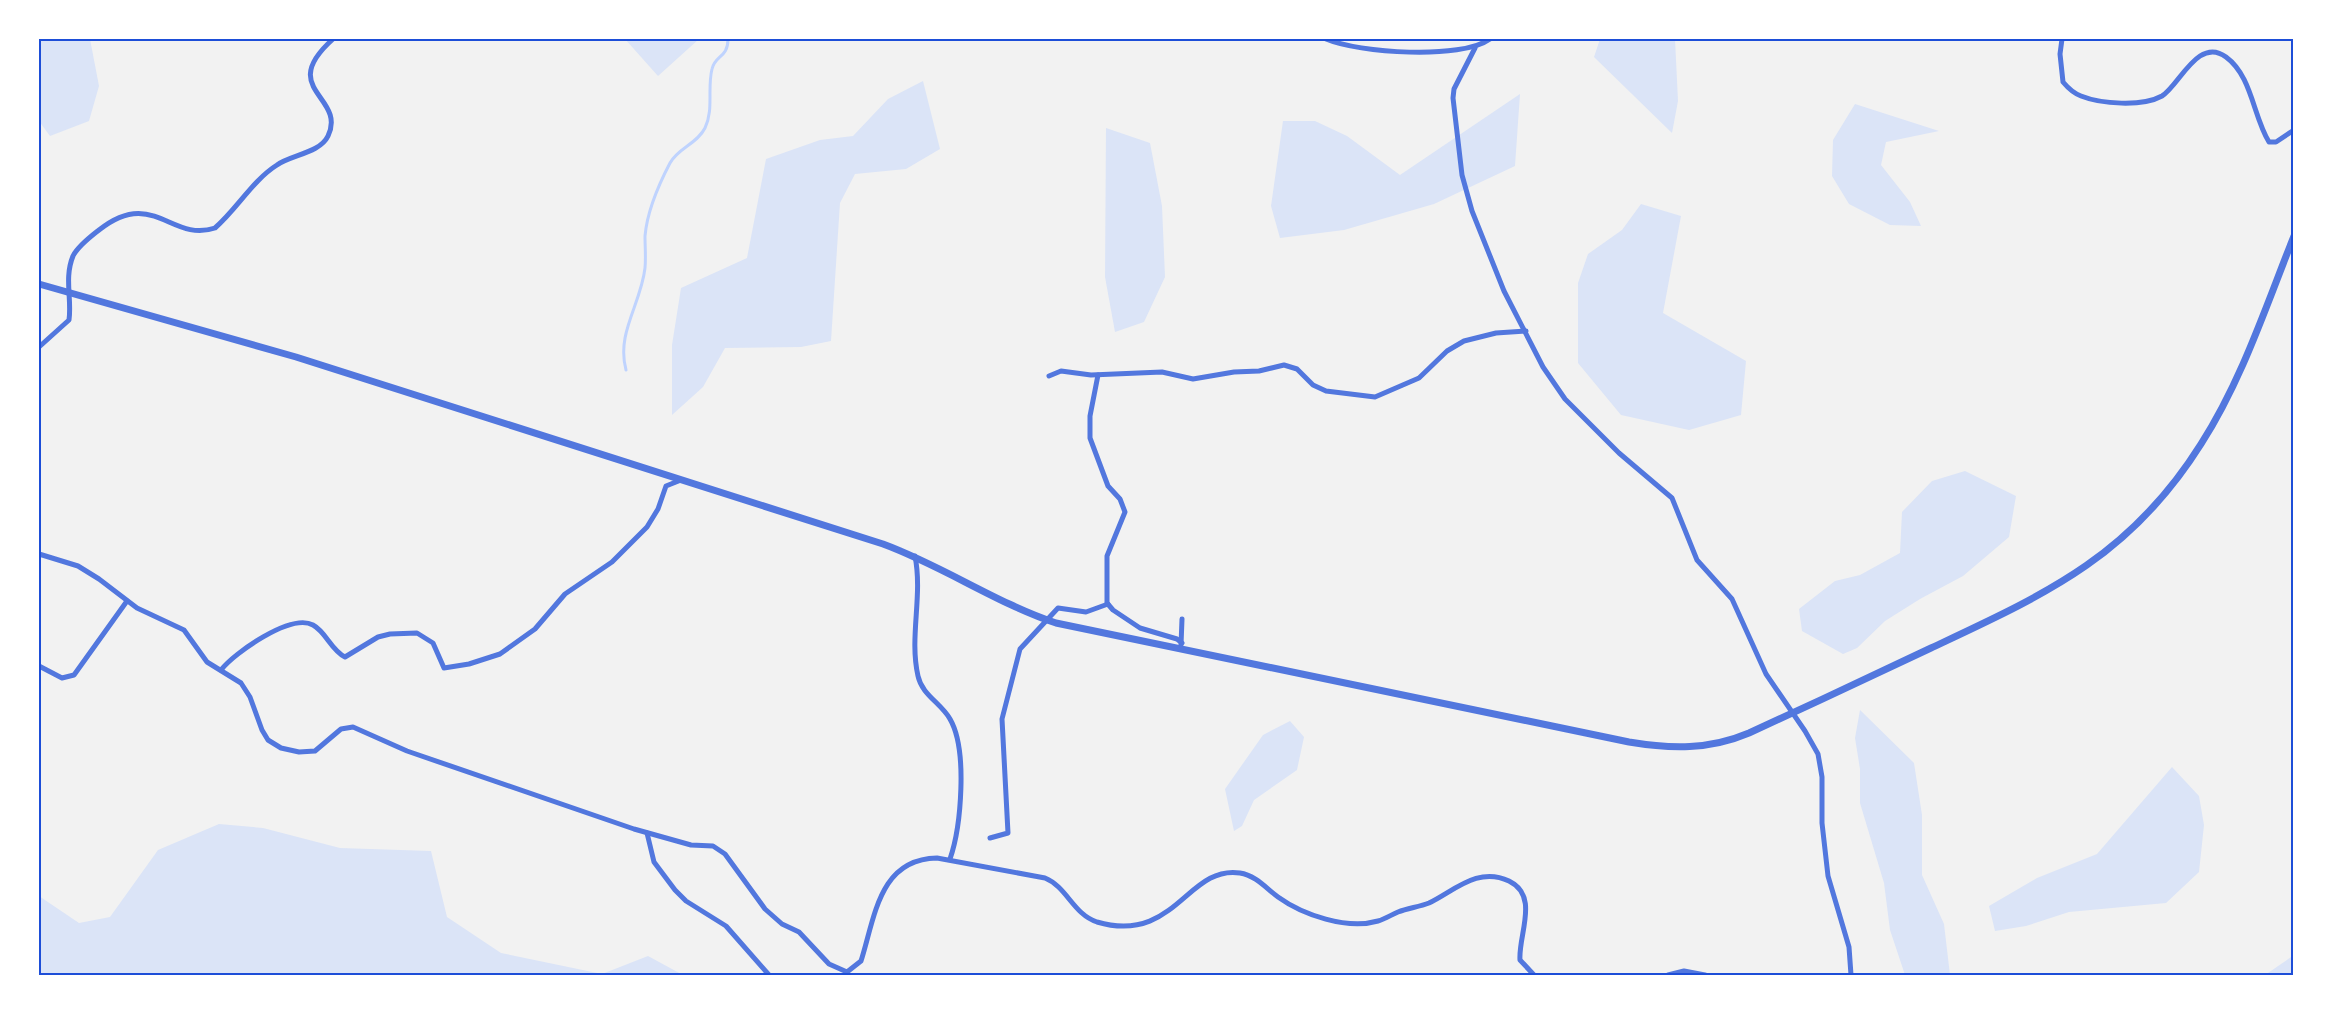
<svg xmlns="http://www.w3.org/2000/svg" width="2333" height="1014" viewBox="0 0 2333 1014" font-family="Helvetica,sans-serif">
	<style>
		.green { fill: #dbe4f7 }
		.lines { fill: none; stroke-linecap: round; stroke-linejoin: round }
		.stream { stroke: #bfd3fe; stroke-width: 3 }
		.minor { stroke: #5277de; stroke-width: 5 }
		.tertiary { stroke: #5277de; stroke-width: 7 }
		.neatline { fill: none; stroke: #1d4ed8; stroke-width: 2 }
	</style>
	<rect width="100%" height="100%" fill="#f2f2f2"/>
	<g class="green">
		<path d="M39,39H90L99,86L89,121L50,136L39,121Z"/>
		<path d="M625,39H699L658,76Z"/>
		<path d="M1600,39H1675L1678,101L1672,133L1594,57Z"/>
		<path d="M923,81L940,149L906,169L855,174L840,203L831,341L801,347L725,348L703,387L672,415V345L681,288L747,258L766,159L820,140L853,136L888,99Z"/>
		<path d="M1520,94L1515,166L1434,204L1344,230L1280,238L1271,206L1283,121H1315L1347,136L1400,175Z"/>
		<path d="M1855,104L1939,131L1886,142L1881,165L1910,202L1921,226L1890,225L1849,204L1832,176L1833,140Z"/>
		<path d="M1106,128L1150,143L1162,206L1165,277L1144,322L1115,332L1105,277Z"/>
		<path d="M1641,204L1681,216L1663,313L1746,361L1741,415L1689,430L1621,415L1578,363V283L1588,254L1622,230Z"/>
		<path d="M1965,471L2016,496L2009,537L1963,576L1920,599L1885,621L1857,648L1843,654L1802,631L1799,609L1835,581L1860,575L1900,553L1902,512L1932,481Z"/>
		<path d="M1860,710L1914,763L1922,815V875L1944,924L1950,975H1905L1890,930L1884,883L1860,803V769L1855,738Z"/>
		<path d="M1290,721L1304,737L1297,770L1254,800L1242,826L1234,831L1225,789L1263,735Z"/>
		<path d="M2172,767L2199,796L2204,825L2199,872L2166,903L2069,912L2026,926L1995,931L1989,906L2037,878L2097,854Z"/>
		<path d="M219,824L263,828L340,848L431,851L447,917L501,953L602,974L648,956L683,975H39V896L79,923L110,917L158,850Z"/>
		<path d="M2294,955V975H2265Z"/>
	</g>
	<g class="lines">
		<path class="stream" d="M626,370C616,333 641,304 645,268C646,258 645,247 645,236C647,213 659,184 670,163C678,148 697,144 705,128C714,109 707,89 712,69C715,55 728,58 728,39"/>
		<g class="minor">
			<path d="M1326,39C1359,53 1461,60 1490,39"/>
			<path d="M2062,39L2060,54L2063,82C2068,88 2073,93 2081,96C2101,104 2142,107 2162,96C2179,86 2198,36 2226,57C2252,76 2253,116 2269,142H2276L2294,130"/>
			<path d="M1475,48L1454,89L1453,98L1462,175L1472,211L1504,291L1543,367L1565,399L1619,453L1672,498L1697,560L1732,599L1766,674L1805,731L1818,754L1822,777V823L1828,876L1849,947L1851,975"/>
			<path d="M39,347L69,320C72,299 64,278 73,256C78,246 90,237 99,230C153,187 171,243 215,228C237,209 253,180 277,165C291,155 320,153 328,136C347,96 276,90 333,39"/>
			<path d="M1098,375L1090,416V438L1108,486L1120,499L1125,512L1107,556V603L1113,610L1140,628L1177,639L1182,643"/>
			<path d="M1049,376L1061,371L1091,375L1162,372L1193,379L1234,372L1259,371L1284,365L1297,369L1313,385L1326,391L1375,397L1419,378L1447,351L1464,341L1496,333L1526,331"/>
			<path d="M39,554L78,566L99,579L137,608L184,630L207,662L241,683L250,697L262,730L268,740L281,748L299,752L315,751L341,729L353,727L407,751L634,829L691,845L713,846L725,854L765,909L782,924L799,932L829,964L847,972L861,961C875,917 879,859 937,858L1045,878C1067,887 1073,914 1097,922C1175,945 1187,865 1240,873C1255,875 1267,889 1278,897C1303,915 1347,930 1378,921C1385,919 1391,915 1398,912C1408,908 1419,907 1429,903C1454,891 1478,866 1509,881C1540,896 1518,935 1520,960L1534,975"/>
			<path d="M915,556C923,596 909,637 918,676C922,695 941,703 950,719C968,750 961,827 950,859"/>
			<path d="M1181,645L1182,619"/>
			<path d="M39,666L62,678L74,675L127,601"/>
			<path d="M221,670C234,653 291,613 313,625C326,632 331,650 345,657L378,637L390,634L417,633L433,643L444,668L469,664L500,654L535,629L565,594L612,562L647,527L658,509L666,486L681,480"/>
			<path d="M647,833L654,862L675,890L686,901L726,926L769,975"/>
			<path d="M990,838L1008,833L1002,719L1020,649L1058,608L1086,612L1108,604"/>
			<path d="M1668,975L1684,971L1705,975"/>
		</g>
		<path class="tertiary" d="M39,284L296,357L883,544C943,566 996,603 1056,623L1629,742C1671,749 1709,750 1749,733C1810,705 1870,677 1931,648C2046,594 2130,557 2201,444C2242,380 2266,306 2294,236"/>
	</g>
	<rect width="2333" height="1014" fill="none" stroke="#ffffff" stroke-width="81"/>
	<rect x="40" y="40" width="2252" height="934" class="neatline"/>
</svg>
